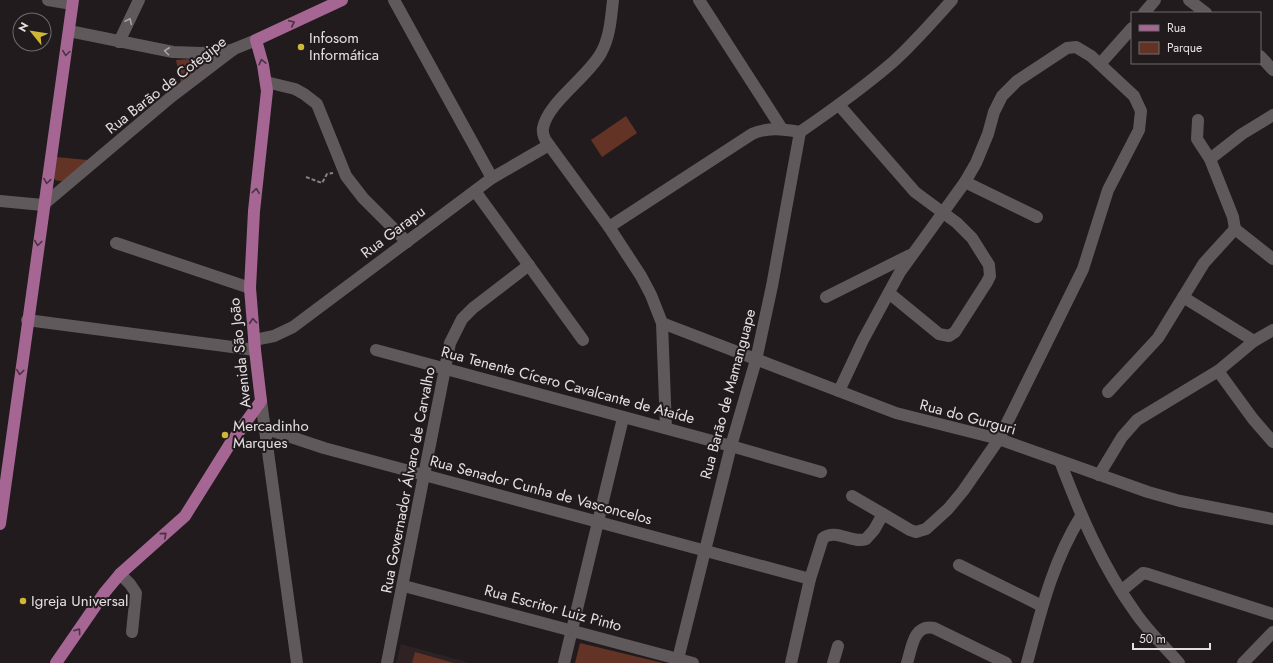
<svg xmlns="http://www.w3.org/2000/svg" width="1273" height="663" viewBox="0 0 1273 663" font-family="Jost,sans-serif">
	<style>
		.built { fill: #2e2225 }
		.green { fill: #633426 }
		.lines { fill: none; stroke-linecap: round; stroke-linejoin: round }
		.path { stroke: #868182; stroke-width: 2; stroke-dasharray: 4 2; stroke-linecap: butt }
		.minor { stroke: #60595b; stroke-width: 12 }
		.major { stroke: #a56694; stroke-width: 12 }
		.oneway { stroke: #a9a3a5 }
		.oneway2 { stroke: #493241 }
		.poi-dot { fill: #d0b836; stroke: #211b1d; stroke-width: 1.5 }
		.labels { text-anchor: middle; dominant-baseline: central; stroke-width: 4; stroke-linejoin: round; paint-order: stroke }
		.poi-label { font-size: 15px; fill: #e4e0e1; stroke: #211b1d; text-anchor: start }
		.street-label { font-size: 15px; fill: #e4e0e1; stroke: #211b1d }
	</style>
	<rect width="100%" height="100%" fill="#211b1d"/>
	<path class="built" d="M401,644L470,663H396Z"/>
	<g class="green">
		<path d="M218,57L181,83L176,60Z"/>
		<path d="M626,116L637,133L602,157L591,140Z"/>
		<path d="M56,157L88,160C79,170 70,185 55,180L53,176Z"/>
		<path d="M580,643L663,663H575Z"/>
		<path d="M415,652L454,663H412Z"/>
	</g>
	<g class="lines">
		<path class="path" d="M306,177L322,183L327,174L333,173"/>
		<g class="minor">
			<path d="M48,0L72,4"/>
			<path d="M394,0L492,178"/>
			<path d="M613,0C611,18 610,37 601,53C588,77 548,102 543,128C542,134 545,140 549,145L609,227L641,276L651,295L662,323L666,428"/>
			<path d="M699,0L782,129"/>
			<path d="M1189,0L1206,13"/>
			<path d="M1144,13L1155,0"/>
			<path d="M69,31L173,52L201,53L233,50"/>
			<path d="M119,42L139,0"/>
			<path d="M1260,56L1273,70"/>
			<path d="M1100,64L1132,28"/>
			<path d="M266,82L295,89L304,94L317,104L346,176L363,198L407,242"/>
			<path d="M839,105L915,192L957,223L972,238L989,265L990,276L987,282L955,332L949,336L939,334L889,293"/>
			<path d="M1210,159L1242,134L1273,115"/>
			<path d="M965,182L1037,217"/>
			<path d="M475,191L583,340"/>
			<path d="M0,201L43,205L171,97L234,49L256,40"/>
			<path d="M609,227L752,134C767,127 783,129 800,132C832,110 863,88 893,62C914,43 933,21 952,0"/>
			<path d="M1235,229L1273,259"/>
			<path d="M116,243L250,288"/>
			<path d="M826,297L910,255"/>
			<path d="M1183,297L1254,341"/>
			<path d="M27,320L255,350"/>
			<path d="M662,323L896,413L999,439L1148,492L1180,501L1273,519"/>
			<path d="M254,340L274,336L293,327L492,178L549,145"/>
			<path d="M376,350L731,446L821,472"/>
			<path d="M1218,371L1253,419L1273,442"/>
			<path d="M1108,392L1158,338L1204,263L1235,229L1233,217L1210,159L1197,139L1198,120"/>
			<path d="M261,401L297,663"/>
			<path d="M264,428L324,448L810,579"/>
			<path d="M1060,461C1080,514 1102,566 1135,612C1147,630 1164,646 1179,663"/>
			<path d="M1099,475L1122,437L1137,420L1218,371L1254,341L1273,330"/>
			<path d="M852,496L883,514"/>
			<path d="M959,565L1042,606"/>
			<path d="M120,574L130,584L136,593L132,632"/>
			<path d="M404,586L693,663"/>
			<path d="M1121,591L1143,573L1148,574L1273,614"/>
			<path d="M387,663L450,343L462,319L473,308L529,265"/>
			<path d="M564,663L623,418"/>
			<path d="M677,663L731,446L756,360L772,286L800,132"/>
			<path d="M791,663L810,579L823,538C836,528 852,544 866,539L874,530L883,514L910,530L916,532L926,529L948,509L963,491L999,439L1083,269L1108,190L1139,130L1141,111L1134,96L1091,56L1076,47L1067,48L1017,81L1002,96L994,112L988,134L976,163L965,182L900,272L863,340L839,391"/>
			<path d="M833,663L838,646"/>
			<path d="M907,663C912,648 913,624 934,628L1006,663"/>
			<path d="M1027,663C1041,611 1052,563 1081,516"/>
			<path d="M1243,663L1273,632"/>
		</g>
		<g class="major">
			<path d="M0,524L73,0"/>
			<path d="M56,663L105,592L120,574L185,516L230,444L261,401L255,350L250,288L254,211L267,91L263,65L256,40L342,0"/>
		</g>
	</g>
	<defs><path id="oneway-chevron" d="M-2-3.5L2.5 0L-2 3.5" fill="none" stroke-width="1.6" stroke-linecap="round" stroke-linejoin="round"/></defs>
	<g class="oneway">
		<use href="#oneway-chevron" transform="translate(129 21) rotate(-64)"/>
		<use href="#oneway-chevron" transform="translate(167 51) rotate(-173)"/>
	</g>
	<g class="oneway2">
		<use href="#oneway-chevron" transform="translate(292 23) rotate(-25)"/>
		<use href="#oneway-chevron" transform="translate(66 53) rotate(98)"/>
		<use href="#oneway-chevron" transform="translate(262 62) rotate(-104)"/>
		<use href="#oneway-chevron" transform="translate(47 181) rotate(99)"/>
		<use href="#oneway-chevron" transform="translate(256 191) rotate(-83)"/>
		<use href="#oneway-chevron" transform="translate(38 243) rotate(98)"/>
		<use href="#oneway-chevron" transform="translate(253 321) rotate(-95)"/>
		<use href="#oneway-chevron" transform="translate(20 372) rotate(97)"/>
		<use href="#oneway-chevron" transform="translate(164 535) rotate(-41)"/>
		<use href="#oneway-chevron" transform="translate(78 631) rotate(-55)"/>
	</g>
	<g class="poi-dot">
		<circle cx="301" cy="47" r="4"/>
		<circle cx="225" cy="435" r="4"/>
		<circle cx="23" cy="601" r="4"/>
	</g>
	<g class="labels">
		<g class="poi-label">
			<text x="309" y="38">Infosom<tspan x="309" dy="17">Informática</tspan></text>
			<text x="233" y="426">Mercadinho<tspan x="233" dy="17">Marques</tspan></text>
			<text x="31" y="601">Igreja Universal</text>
		</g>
		<g class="street-label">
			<text transform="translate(166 85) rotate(-38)">Rua Barão de Cotegipe</text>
			<text transform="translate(393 232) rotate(-37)">Rua Garapu</text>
			<text transform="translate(240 353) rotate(-96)">Avenida São João</text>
			<text transform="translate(568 385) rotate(15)">Rua Tenente Cícero Cavalcante de Ataíde</text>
			<text transform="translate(728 394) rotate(-75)">Rua Barão de Mamanguape</text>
			<text transform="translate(968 417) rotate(15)">Rua do Gurguri</text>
			<text transform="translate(408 480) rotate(-79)">Rua Governador Álvaro de Carvalho</text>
			<text transform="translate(541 490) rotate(15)">Rua Senador Cunha de Vasconcelos</text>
			<text transform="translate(553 608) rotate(15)">Rua Escritor Luiz Pinto</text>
		</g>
	</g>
	<rect x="1131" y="12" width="130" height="52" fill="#211b1d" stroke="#6f6a6b"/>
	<rect x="1139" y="25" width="20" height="6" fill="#a56694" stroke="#6f6a6b"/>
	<text x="1167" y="32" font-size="12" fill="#e4e0e1">Rua</text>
	<rect x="1139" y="42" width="20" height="12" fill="#633426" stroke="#6f6a6b"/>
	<text x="1167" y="52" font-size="12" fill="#e4e0e1">Parque</text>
	<g transform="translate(32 32) rotate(300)"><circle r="19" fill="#211b1d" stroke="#6f6a6b"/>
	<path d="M0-3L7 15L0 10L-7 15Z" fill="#d0b836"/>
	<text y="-6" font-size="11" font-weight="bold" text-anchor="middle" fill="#e4e0e1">N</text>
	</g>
	<path d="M1133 643v6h77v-6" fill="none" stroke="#e4e0e1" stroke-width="2"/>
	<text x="1139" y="643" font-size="12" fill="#e4e0e1" stroke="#211b1d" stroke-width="3" paint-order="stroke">50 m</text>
</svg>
